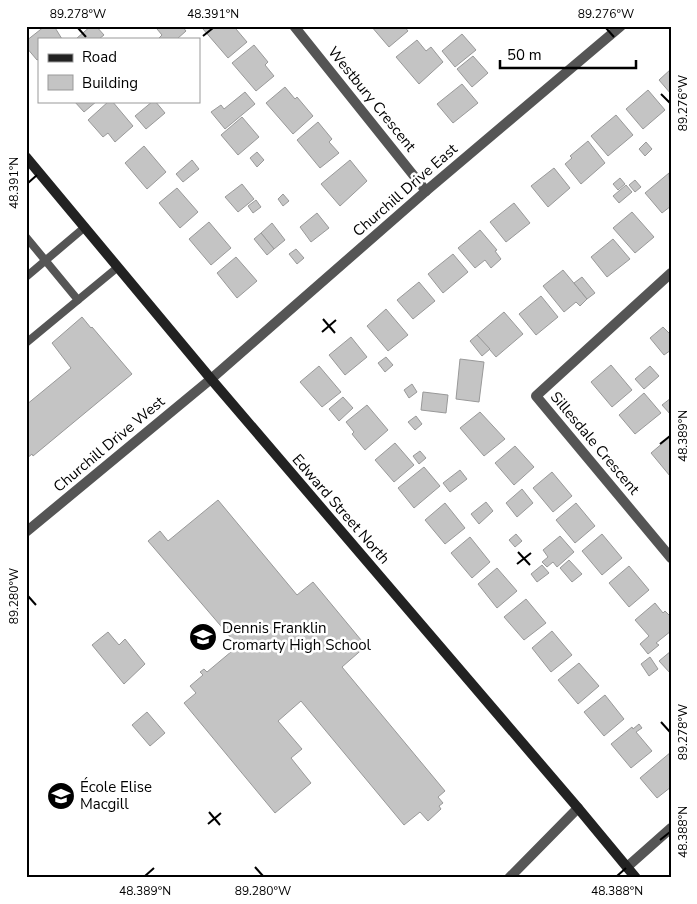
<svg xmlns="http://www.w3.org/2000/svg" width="697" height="904" viewBox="0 0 697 904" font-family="'Nunito Sans',sans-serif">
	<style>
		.building { fill: #c4c4c4; stroke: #999 }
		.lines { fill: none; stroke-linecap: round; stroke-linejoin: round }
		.lane { stroke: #555; stroke-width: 8 }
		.street { stroke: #555; stroke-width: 10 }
		.secondary { stroke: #222; stroke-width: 10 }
		.ticks { fill: none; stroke: #000; stroke-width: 2 }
		.labels { text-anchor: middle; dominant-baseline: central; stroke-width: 5; stroke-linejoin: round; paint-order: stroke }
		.street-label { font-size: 15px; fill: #000; stroke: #fff }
		.poi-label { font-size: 15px; fill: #000; stroke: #fff; text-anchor: start }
		.neatline { fill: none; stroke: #000; stroke-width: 2 }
		.ticks-label { font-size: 12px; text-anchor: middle; fill: #000 }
	</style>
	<rect width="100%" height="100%" fill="#fff"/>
	<g class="building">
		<path d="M45,26H54L62,39H39V59L37,60L26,47V41Z"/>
		<path d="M91,26H96L104,35L99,39H77V38Z"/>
		<path d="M161,26H182L186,31L177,39H158L162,35L157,29Z"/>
		<path d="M206,26H237L236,29L247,42L228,58L203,29Z"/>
		<path d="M371,26H404L408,31L389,47Z"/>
		<path d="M462,34L476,50L455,67L442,51Z"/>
		<path d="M417,40L426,51L431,47L443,62L419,84L396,57Z"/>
		<path d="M254,45L268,62L265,65L274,76L256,91L232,63Z"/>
		<path d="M473,56L488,73L472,87L457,69Z"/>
		<path d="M671,69V94L659,80Z"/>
		<path d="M462,84L478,103L453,123L437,104Z"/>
		<path d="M285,87L295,99L297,97L313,116L293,134L266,103Z"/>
		<path d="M648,90L665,110L643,129L626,109Z"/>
		<path d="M245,92L255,104L225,129L211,112L221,105L224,109Z"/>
		<path d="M74,101H97L84,112Z"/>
		<path d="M109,101H112L133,126L115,142L108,133L103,137L88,120Z"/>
		<path d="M153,101H155L165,113L146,129L135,116Z"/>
		<path d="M616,115L633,135L608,156L591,136Z"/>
		<path d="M242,117L259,137L238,155L221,135Z"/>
		<path d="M318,122L332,139L329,142L339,153L320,168L297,140Z"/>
		<path d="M588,141L605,163L581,184L565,164L572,158L570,156Z"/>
		<path d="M646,142L652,149L645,156L639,149Z"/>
		<path d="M144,146L166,172L147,189L125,163Z"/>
		<path d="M257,152L264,160L257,167L250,158Z"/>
		<path d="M192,160L199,169L183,182L176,174Z"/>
		<path d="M350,160L367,181L340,206L321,184Z"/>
		<path d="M554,168L570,188L548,207L531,186Z"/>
		<path d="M669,173L671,206L662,213L645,193Z"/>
		<path d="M620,178L625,184L618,190L613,184Z"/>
		<path d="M635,180L641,187L635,192L629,185Z"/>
		<path d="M242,184L254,199L238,212L225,197Z"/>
		<path d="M626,185L632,192L619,203L613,196Z"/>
		<path d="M177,188L198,212L180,228L159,203Z"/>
		<path d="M283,194L289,201L283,206L278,199Z"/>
		<path d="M256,200L261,207L253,213L248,206Z"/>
		<path d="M514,203L530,223L506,242L490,222Z"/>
		<path d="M632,212L654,237L635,253L613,228Z"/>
		<path d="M317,213L329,228L311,242L300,227Z"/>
		<path d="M209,222L231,248L211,265L189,239Z"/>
		<path d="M272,223L285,240L274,249L261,233Z"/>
		<path d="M480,230L497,250L495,251L501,259L491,268L485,260L475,268L458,248Z"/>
		<path d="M261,233L274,249L267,255L254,239Z"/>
		<path d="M613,239L630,259L607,277L591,257Z"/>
		<path d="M296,249L304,258L297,264L289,254Z"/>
		<path d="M453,254L468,272L443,293L428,274Z"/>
		<path d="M236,257L257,281L237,298L217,273Z"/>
		<path d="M563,270L587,299L580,306L576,302L564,312L543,286Z"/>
		<path d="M582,277L595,293L587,299L574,283Z"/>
		<path d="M419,282L435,301L413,319L397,300Z"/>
		<path d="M541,296L558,317L536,335L519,314Z"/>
		<path d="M386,309L408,335L388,351L367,326Z"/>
		<path d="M504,312L523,334L496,357L477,335Z"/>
		<path d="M82,317L91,328L92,327L132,374L33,456L32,454L26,459V405L71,368L52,343Z"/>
		<path d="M663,327L671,335V350L664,355L650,338Z"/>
		<path d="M477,335L490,349L482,356L470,341Z"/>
		<path d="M351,337L367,357L345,375L329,355Z"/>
		<path d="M386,357L393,365L385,372L378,363Z"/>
		<path d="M460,359L484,362L479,402L456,399Z"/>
		<path d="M611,365L632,390L612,407L591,382Z"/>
		<path d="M319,366L341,392L322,407L300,382Z"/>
		<path d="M650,366L659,376L644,389L635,379Z"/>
		<path d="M412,384L417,392L409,398L404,390Z"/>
		<path d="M423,392L448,395L446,413L421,410Z"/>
		<path d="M644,393L661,413L635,434L619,415Z"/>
		<path d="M343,397L353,408L339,421L329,409Z"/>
		<path d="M671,398V415L662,405Z"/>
		<path d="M367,405L388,430L365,450L352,434L354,432L346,422Z"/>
		<path d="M480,412L505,439L484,456L460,428Z"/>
		<path d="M416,416L422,424L415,430L408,422Z"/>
		<path d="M671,436V476H670L651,453Z"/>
		<path d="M395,443L414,465L394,482L375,460Z"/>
		<path d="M515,446L534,467L514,485L495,463Z"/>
		<path d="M420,451L426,458L419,464L413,456Z"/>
		<path d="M424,467L440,486L414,508L398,488Z"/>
		<path d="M460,470L467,479L450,492L443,483Z"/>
		<path d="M552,472L572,496L553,512L533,488Z"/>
		<path d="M522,489L533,503L517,517L506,503Z"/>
		<path d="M218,500L297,595L313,582L366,646L342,667L445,791L438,797L443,803L439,806L441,809L428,821L420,812L404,825L301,701L278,721L302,749L291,758L311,783L275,813L184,703L196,693L190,686L203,675L200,672L204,669L207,672L238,646L148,541L160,531L168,541Z"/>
		<path d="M486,502L493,511L479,524L471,514Z"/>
		<path d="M445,503L465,528L445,544L425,520Z"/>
		<path d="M576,503L595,526L575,543L556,520Z"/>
		<path d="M516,534L522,541L515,547L509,540Z"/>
		<path d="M602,534L622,558L602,575L582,551Z"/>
		<path d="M560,536L574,552L557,567L553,562L547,567L542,562L548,557L543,550Z"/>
		<path d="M470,537L490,562L472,578L451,553Z"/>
		<path d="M569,560L582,574L572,582L560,568Z"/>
		<path d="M542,565L549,573L537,582L531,574Z"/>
		<path d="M629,566L649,590L629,607L609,583Z"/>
		<path d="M497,568L517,591L497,608L478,584Z"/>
		<path d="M526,599L546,623L524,640L504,617Z"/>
		<path d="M655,603L663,613L665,611L671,617V631L656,643L659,645L648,654L640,644L649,636L635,620Z"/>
		<path d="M552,631L572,655L551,672L532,648Z"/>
		<path d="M108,632L119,645L125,639L145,664L124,684L92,645Z"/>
		<path d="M671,651V674L659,661Z"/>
		<path d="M650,657L658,669L649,676L641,664Z"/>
		<path d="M579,663L599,686L578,704L558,680Z"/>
		<path d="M605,695L624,719L604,736L584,712Z"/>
		<path d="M147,712L165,733L150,746L132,725Z"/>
		<path d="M639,724L642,728L636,732L652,751L631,768L611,744L632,727L633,729Z"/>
		<path d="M671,752V767L669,768L671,770V787L657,798L640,778Z"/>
	</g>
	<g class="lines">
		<g class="lane">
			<path d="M26,237L78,300L118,267"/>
			<path d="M26,277L85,227"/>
			<path d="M26,343L78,300"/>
		</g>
		<g class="street">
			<path d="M294,26L426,191"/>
			<path d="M671,273L536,396L671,558"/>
			<path d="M26,532L211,379L426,191L621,26"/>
			<path d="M627,867L671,828"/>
			<path d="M509,878L578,808"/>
		</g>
		<path class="secondary" d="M26,157L211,379L578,808L636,878"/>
	</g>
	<path class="ticks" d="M78,28L86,37M606,28L614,37M203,36L213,28M661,94L670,103M28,183L37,175M323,319L335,333M322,332L336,320M660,444L670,436M518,552L530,565M517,564L531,553M28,596L36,605M661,722L670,732M209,812L220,825M208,824L221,813M660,840L670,832M255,867L263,876M145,876L154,868M617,876L626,868"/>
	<defs>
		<g id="school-disc" transform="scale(1.4375)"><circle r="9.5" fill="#000" stroke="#fff"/><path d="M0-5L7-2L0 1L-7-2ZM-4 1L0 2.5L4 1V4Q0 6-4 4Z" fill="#fff"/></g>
	</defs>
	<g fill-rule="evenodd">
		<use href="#school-disc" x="203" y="637"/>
		<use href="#school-disc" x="61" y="796"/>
	</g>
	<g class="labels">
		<g class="street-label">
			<text transform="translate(372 99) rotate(51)">Westbury Crescent</text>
			<text transform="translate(405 190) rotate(-41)">Churchill Drive East</text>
			<text transform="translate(595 443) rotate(50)">Sillesdale Crescent</text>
			<text transform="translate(109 444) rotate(-40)">Churchill Drive West</text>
			<text transform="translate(341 509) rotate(49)">Edward Street North</text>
		</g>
		<g class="poi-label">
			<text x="222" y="628">Dennis Franklin<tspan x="222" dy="17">Cromarty High School</tspan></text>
			<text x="80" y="787">École Elise<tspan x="80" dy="17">Macgill</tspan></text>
		</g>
	</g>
	<rect width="697" height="904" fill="none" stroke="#ffffff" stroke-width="55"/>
	<rect x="38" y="38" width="162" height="65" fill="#ffffff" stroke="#999999"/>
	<rect x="48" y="54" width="25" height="8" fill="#222222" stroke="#999999"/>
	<text x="82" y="62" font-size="15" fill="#000000">Road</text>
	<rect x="48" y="75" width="25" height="15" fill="#c4c4c4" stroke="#999999"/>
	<text x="82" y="88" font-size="15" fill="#000000">Building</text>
	<path d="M500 60v8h136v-8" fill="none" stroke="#000000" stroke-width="2.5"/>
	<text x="507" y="60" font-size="15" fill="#000000" stroke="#ffffff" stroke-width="4" paint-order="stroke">50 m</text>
	<rect x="28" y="28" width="642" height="848" class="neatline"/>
	<g class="ticks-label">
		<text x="78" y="18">89.278°W</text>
		<text x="213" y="18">48.391°N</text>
		<text x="606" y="18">89.276°W</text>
		<text transform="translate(683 103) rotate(-90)" y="4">89.276°W</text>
		<text transform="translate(14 183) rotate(-90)" y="4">48.391°N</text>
		<text transform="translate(683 436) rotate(-90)" y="4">48.389°N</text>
		<text transform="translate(14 596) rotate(-90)" y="4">89.280°W</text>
		<text transform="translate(683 732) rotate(-90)" y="4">89.278°W</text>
		<text transform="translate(683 832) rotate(-90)" y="4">48.388°N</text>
		<text x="145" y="895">48.389°N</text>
		<text x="263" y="895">89.280°W</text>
		<text x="617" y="895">48.388°N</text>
	</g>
</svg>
